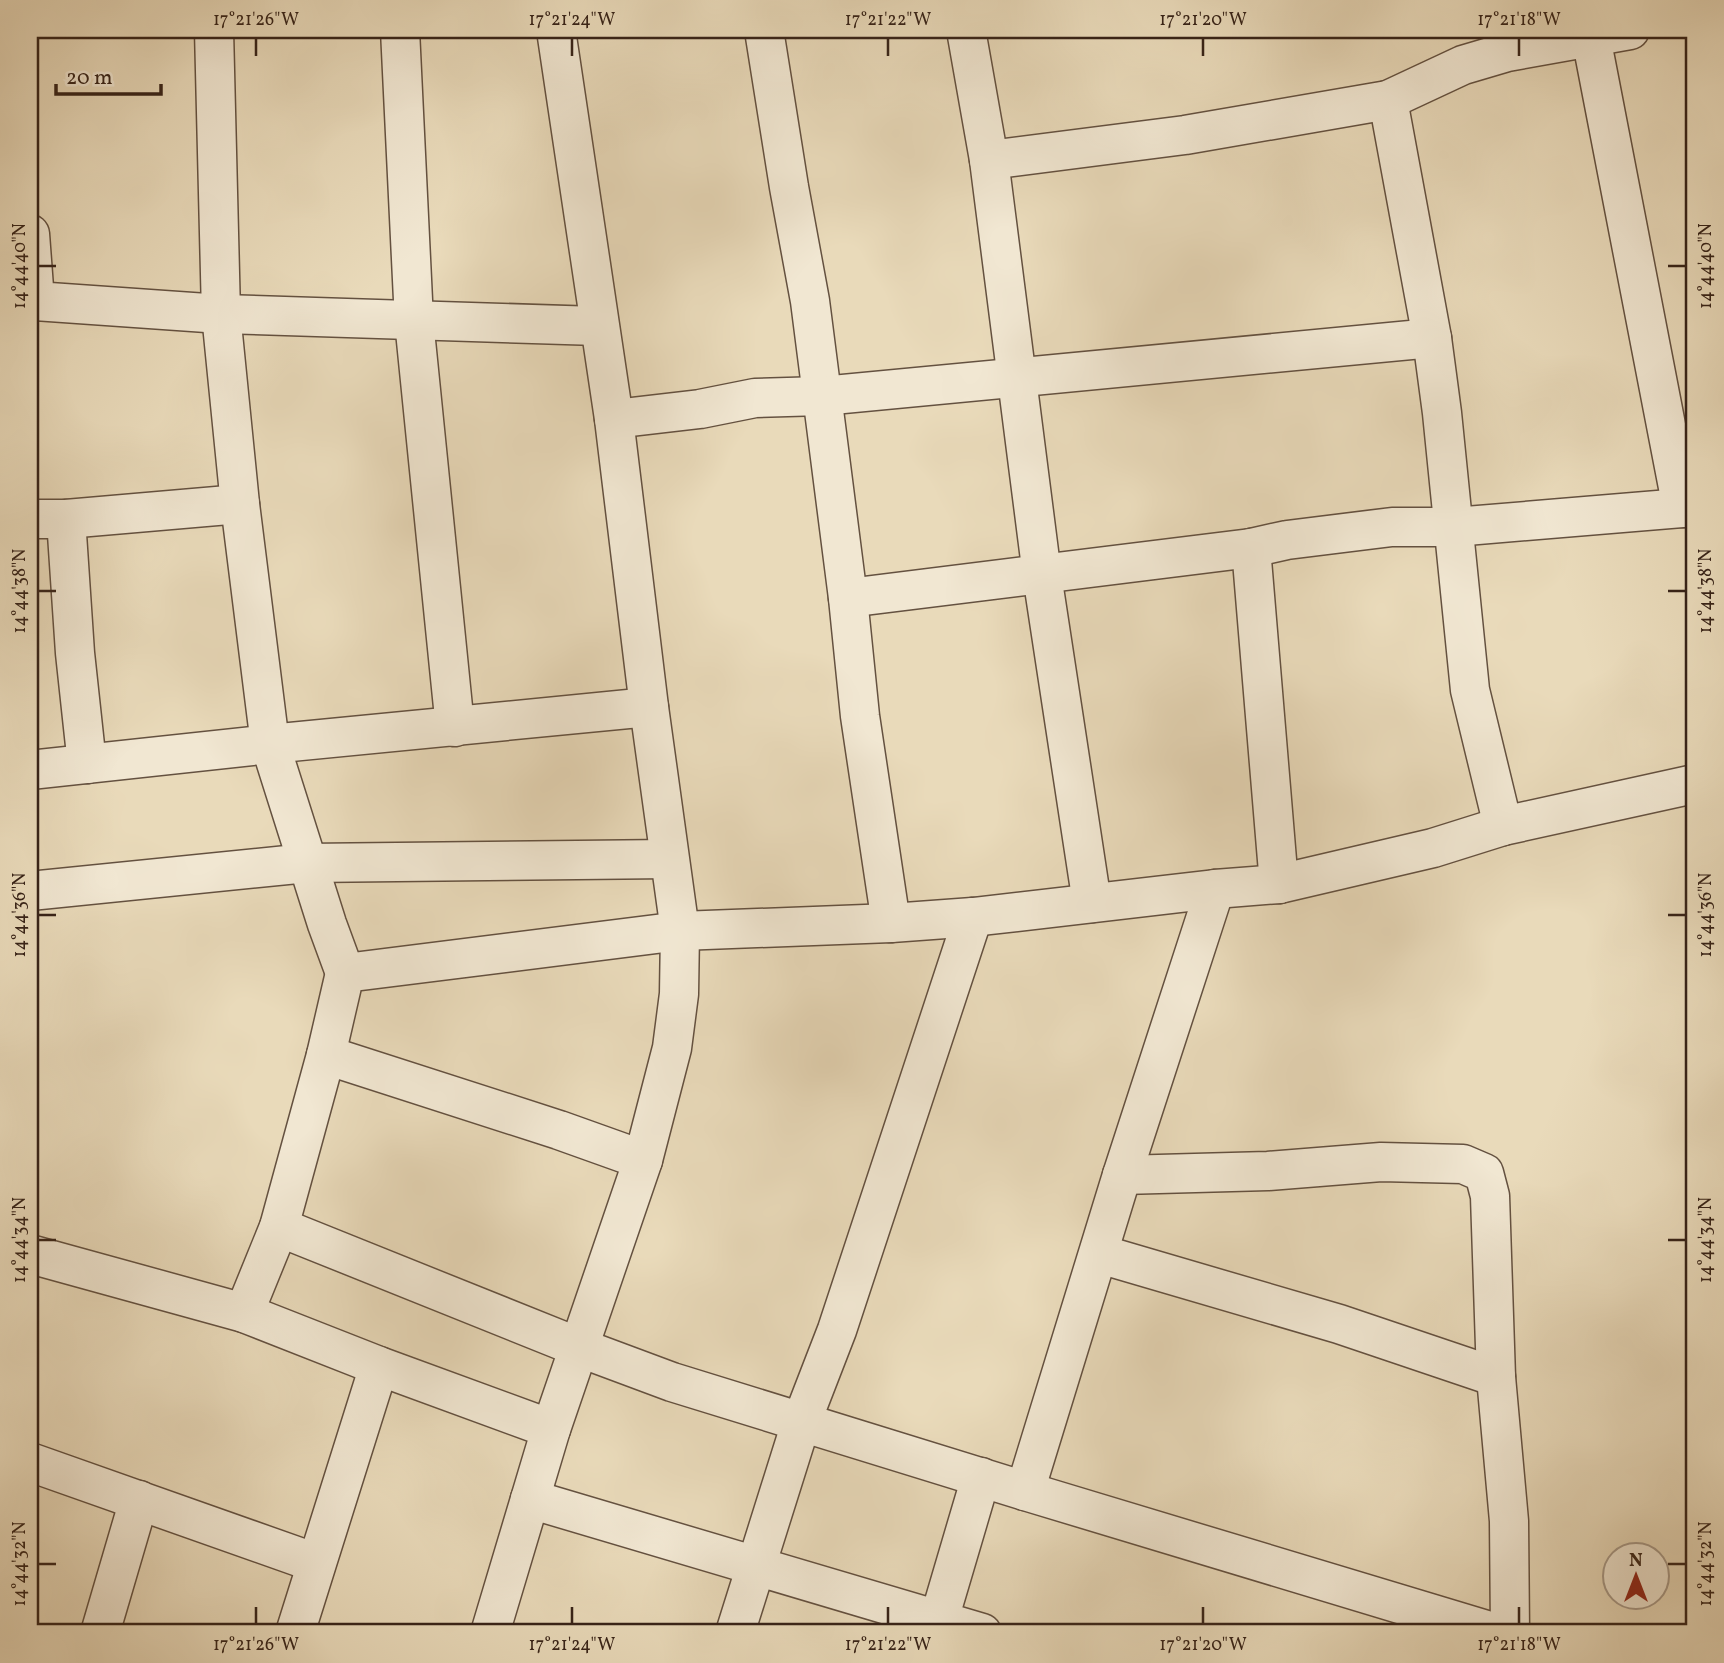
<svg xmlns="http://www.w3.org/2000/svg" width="1724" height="1663" viewBox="0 0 1724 1663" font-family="Vollkorn,serif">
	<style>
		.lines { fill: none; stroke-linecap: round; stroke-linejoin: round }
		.street-casing { stroke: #645140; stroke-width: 41 }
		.street { stroke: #f1e7d2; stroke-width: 38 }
		.ticks { fill: none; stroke: #372318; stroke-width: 2.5 }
		.neatline { fill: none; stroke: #372318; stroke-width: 2.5 }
		.ticks-label { font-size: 18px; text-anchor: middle; fill: #372318 }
	</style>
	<rect width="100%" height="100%" fill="#e9daba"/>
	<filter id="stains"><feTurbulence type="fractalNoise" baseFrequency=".00286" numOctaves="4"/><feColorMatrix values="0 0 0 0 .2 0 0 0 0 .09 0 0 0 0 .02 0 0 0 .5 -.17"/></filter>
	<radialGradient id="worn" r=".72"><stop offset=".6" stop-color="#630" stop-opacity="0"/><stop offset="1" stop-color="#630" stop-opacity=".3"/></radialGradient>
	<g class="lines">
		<g class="street-casing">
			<g id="street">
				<path d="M214,30L221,314L240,504L270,744L327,924L345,973"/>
				<path d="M400,30L414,321L455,727"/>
				<path d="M764,30L789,187L810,301L848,598L860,716L891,923"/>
				<path d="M966,30L989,160L1042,575L1092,903"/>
				<path d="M1591,37L1682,508"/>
				<path d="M989,160L1185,135L1388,100L1463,65L1507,52L1630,30"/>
				<path d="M30,234L35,301L221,314L598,326"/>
				<path d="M1432,338L1442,413L1470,690L1503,826"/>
				<path d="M614,419L700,409L755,398L822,396L1432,338L1388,100"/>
				<path d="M30,519H66L240,504"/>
				<path d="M66,519L75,653L87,764"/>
				<path d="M1251,548L1279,884"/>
				<path d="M848,598L1251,548L1287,540L1392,527H1454L1694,507"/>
				<path d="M30,770L270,744L649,707"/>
				<path d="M30,891L307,863L669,859"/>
				<path d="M326,1055L559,1130L643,1160"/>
				<path d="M1122,1175L1268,1171L1381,1162L1463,1164L1484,1173L1490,1196L1496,1377L1509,1521L1510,1633"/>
				<path d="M279,1227L578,1347L672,1382L1025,1491L1496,1633"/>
				<path d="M30,1254L244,1313L379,1366L551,1429"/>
				<path d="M1100,1254L1339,1324L1496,1377"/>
				<path d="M244,1313L279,1227L326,1055L345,973L680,931L891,923L973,917L1215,889L1279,884L1433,848L1503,826L1694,784"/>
				<path d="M30,1462L316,1563"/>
				<path d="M1025,1491L1122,1175L1215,889"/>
				<path d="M530,1499L982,1633"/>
				<path d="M100,1633L139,1500"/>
				<path d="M295,1633L379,1366"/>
				<path d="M490,1633L551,1429L643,1160L672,1048L679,994L680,931L649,707L614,419L556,30"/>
				<path d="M735,1633L801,1423L837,1330L973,917"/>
				<path d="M935,1633L981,1477"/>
			</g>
		</g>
		<use href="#street" class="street"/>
	</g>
	<path class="ticks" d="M256,38V56M572,38V56M888,38V56M1203,38V56M1519,38V56M38,266H56M1668,266H1686M38,591H56M1668,591H1686M38,915H56M1668,915H1686M38,1240H56M1668,1240H1686M38,1564H56M1668,1564H1686M256,1607V1624M572,1607V1624M888,1607V1624M1203,1607V1624M1519,1607V1624"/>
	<rect width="1724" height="1663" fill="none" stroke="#e9daba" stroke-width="77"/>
	<g transform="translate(1636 1576)"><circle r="33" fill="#f1e7d2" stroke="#a79988" stroke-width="2"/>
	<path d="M0-5L12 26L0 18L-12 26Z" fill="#8f2418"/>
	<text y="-10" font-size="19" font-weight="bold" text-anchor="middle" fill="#372318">N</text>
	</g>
	<path d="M56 84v10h105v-10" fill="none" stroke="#372318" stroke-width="3.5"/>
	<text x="66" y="84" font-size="21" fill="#372318" stroke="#f1e7d2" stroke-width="5" paint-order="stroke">20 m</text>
	<rect x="38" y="38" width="1648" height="1586" class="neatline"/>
	<g class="ticks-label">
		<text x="256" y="25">17°21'26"W</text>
		<text x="572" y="25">17°21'24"W</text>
		<text x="888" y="25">17°21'22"W</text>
		<text x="1203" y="25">17°21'20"W</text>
		<text x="1519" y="25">17°21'18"W</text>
		<text transform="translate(19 266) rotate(-90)" y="6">14°44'40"N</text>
		<text transform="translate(1705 266) rotate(-90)" y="6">14°44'40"N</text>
		<text transform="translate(19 591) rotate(-90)" y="6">14°44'38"N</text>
		<text transform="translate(1705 591) rotate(-90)" y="6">14°44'38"N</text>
		<text transform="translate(19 915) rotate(-90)" y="6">14°44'36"N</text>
		<text transform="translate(1705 915) rotate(-90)" y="6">14°44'36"N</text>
		<text transform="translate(19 1240) rotate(-90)" y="6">14°44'34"N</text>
		<text transform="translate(1705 1240) rotate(-90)" y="6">14°44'34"N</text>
		<text transform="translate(19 1564) rotate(-90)" y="6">14°44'32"N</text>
		<text transform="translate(1705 1564) rotate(-90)" y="6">14°44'32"N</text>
		<text x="256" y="1650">17°21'26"W</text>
		<text x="572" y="1650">17°21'24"W</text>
		<text x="888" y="1650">17°21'22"W</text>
		<text x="1203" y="1650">17°21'20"W</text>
		<text x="1519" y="1650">17°21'18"W</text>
	</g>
	<rect width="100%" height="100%" filter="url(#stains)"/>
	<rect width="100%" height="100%" fill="url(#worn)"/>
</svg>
